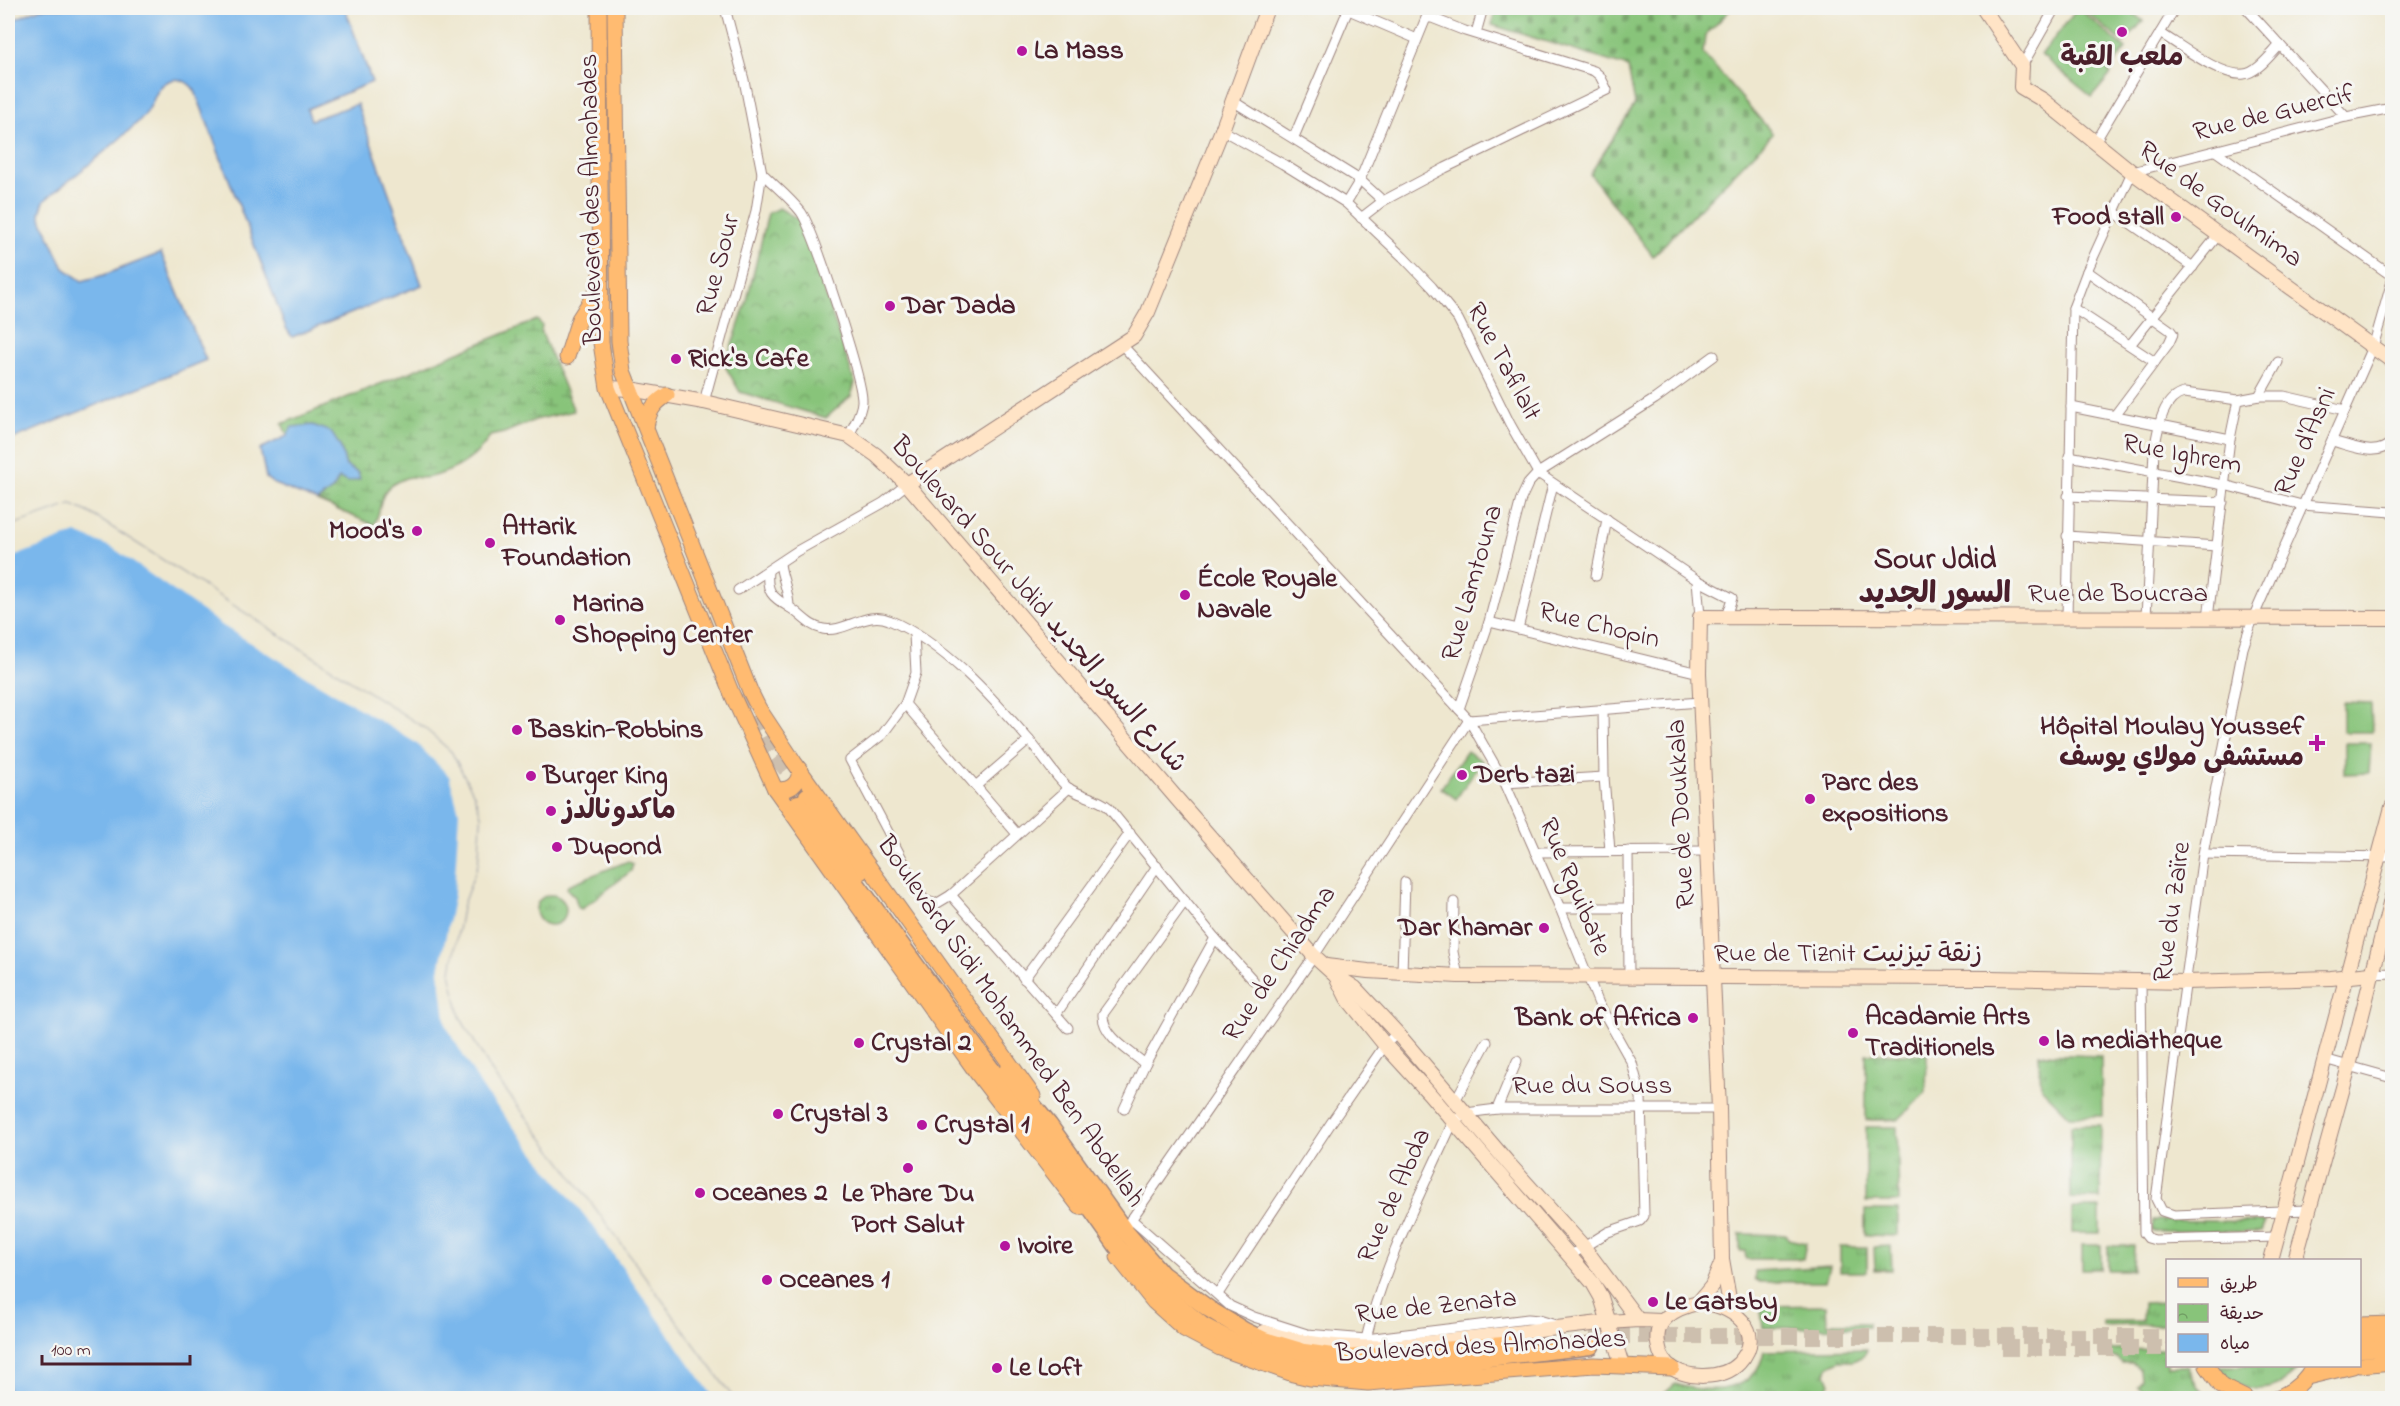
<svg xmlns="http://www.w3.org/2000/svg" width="2400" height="1406" viewBox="0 0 2400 1406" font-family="'Indie Flower','Playpen Sans Arabic',sans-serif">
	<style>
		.grass { fill: url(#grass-tufts); stroke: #697252; stroke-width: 1.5 }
		.wetland { fill: url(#wetland-marsh); stroke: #697252; stroke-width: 1.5 }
		.cemetery { fill: url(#cemetery-stones); stroke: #697252; stroke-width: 1.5 }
		.park { fill: url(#park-crowns); stroke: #697252; stroke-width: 1.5 }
		.garden { fill: #88c47a; stroke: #697252; stroke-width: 1.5 }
		.water { fill: #7ab7ec; stroke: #626b8c; stroke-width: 1.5 }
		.pier { fill: #eee7cf }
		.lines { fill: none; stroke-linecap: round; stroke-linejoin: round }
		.highway-tunnel { stroke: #cdbfae; stroke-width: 16; stroke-dasharray: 16 8; stroke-linecap: butt }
		.street-casing { stroke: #9c837d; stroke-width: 11 }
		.secondary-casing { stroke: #9c837d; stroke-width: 16 }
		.primary-casing { stroke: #9c837d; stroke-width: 17 }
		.highway-casing { stroke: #9c837d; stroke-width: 19 }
		.street { stroke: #fff; stroke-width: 9 }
		.secondary { stroke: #ffe4c6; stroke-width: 14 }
		.primary { stroke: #ffbb71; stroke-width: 15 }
		.highway { stroke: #ffbb71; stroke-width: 16 }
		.poi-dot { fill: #b5179e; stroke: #f6f6f2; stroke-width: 2 }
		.labels { text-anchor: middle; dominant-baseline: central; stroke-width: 6; stroke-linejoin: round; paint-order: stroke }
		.poi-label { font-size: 27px; font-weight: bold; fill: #4a1f2b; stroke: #f6f6f2; text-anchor: start }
		.street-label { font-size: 27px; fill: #4a1f2b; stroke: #f6f6f2 }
		.quarter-label { font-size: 30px; font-weight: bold; fill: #4a1f2b; stroke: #f6f6f2 }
	</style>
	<defs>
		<pattern id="grass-tufts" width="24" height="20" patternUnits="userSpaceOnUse" patternTransform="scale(1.5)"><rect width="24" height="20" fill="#88c47a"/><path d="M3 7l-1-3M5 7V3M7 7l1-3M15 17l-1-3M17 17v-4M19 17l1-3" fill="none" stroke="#719f64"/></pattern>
		<pattern id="wetland-marsh" width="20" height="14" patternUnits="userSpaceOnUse" patternTransform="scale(1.5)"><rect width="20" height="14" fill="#88c47a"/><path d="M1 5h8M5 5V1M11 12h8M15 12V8" fill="none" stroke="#719f64"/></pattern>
		<pattern id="cemetery-stones" width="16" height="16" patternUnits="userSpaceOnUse" patternTransform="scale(1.5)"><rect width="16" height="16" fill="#88c47a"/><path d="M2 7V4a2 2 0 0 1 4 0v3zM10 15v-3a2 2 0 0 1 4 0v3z" fill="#719f64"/></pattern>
		<pattern id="park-crowns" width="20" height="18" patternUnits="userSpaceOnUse" patternTransform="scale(1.5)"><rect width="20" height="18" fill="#88c47a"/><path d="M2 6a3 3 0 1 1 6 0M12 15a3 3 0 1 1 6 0" fill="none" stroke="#719f64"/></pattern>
	</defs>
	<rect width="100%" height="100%" fill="#f6f6f2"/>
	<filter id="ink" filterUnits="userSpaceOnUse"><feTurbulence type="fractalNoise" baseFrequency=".0167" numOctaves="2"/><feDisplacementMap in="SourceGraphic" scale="12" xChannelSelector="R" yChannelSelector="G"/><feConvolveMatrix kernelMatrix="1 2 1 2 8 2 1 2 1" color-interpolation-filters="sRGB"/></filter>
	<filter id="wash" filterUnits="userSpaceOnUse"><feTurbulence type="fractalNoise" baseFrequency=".008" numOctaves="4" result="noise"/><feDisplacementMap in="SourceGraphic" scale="24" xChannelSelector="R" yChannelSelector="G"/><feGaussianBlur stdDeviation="1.35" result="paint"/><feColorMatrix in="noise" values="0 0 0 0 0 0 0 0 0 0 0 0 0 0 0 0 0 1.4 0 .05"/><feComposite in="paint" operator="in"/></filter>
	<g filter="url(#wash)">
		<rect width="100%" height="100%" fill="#eee7cf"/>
		<g class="grass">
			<path d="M628,861L633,864L631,871L582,909L578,908L575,897L567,889L568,885Z"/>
			<circle cx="551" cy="910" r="15"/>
			<path d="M1866,1054H1927L1926,1092L1898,1120H1866Z"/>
			<path d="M2039,1054L2101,1056L2102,1116H2069L2041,1088Z"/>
			<path d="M2071,1125H2101L2100,1199L2071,1198Z"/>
			<path d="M1866,1127H1897L1899,1202H1866Z"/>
			<rect x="2072" y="1208" width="28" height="25"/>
			<path d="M1865,1210H1898V1236L1865,1235Z"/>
			<path d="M1740,1234L1787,1235L1788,1239L1806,1243L1803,1259H1746L1745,1251H1740Z"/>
			<rect x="2082" y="1245" width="19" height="24"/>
			<path d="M1891,1246L1892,1270H1875L1874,1247Z"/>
			<path d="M2108,1246H2134L2133,1270H2108Z"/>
			<rect x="1840" y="1247" width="27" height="25"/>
			<path d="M1830,1266L1826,1282H1760L1755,1279V1271Z"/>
			<path d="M2167,1302V1324L2103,1326V1321H2142L2143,1303Z"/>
			<path d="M1826,1305L1827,1323H1868V1327L1763,1328L1761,1311L1766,1306Z"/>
			<path d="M1867,1349L1865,1355L1853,1361H1839L1828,1367L1826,1373L1830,1383L1826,1389H1819L1812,1398H1665L1662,1396L1675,1384C1709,1394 1756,1394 1764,1351Z"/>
			<path d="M2167,1349L2168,1366H2187L2198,1387L2209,1398H2152L2137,1386L2141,1379L2140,1369L2132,1363H2122L2117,1358L2108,1357L2109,1350Z"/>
			<path d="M2219,1366H2300C2280,1396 2239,1397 2219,1366Z"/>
		</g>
		<path class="wetland" d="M537,320L542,325L541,331L574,411L535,420L504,433L490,436C477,458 455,471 430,477C424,479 418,477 411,477C406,477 395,483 390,486C379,495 381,513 374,525L317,501L333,489L339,478L358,473L346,466L340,446L288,436L282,424Z"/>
		<path class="cemetery" d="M1496,8H1732L1705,36L1703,53L1773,134L1653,256L1590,174L1635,104L1628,67L1492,25Z"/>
		<g class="park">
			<path d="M779,208L801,221L855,383L851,396L826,418L740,392L725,366L747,300L768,213Z"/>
			<path d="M2153,1220L2265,1222L2261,1232L2152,1231Z"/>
		</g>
		<g class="garden">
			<path d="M2078,8L2126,49L2108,71L2111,74L2092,97L2041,55Z"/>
			<path d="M2081,8H2127L2143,21L2124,43Z"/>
			<path d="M2343,702L2371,703L2372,732H2343Z"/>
			<path d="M2345,743H2371L2369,773L2345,774Z"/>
			<path d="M1467,751L1482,761L1456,799L1441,788Z"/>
		</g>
		<g class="water">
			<path d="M41,8H345L372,82L307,109L311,120L357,104L422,285L292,337L286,328L195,91C190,83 180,77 171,80C154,86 155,104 144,116C116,145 76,174 44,201L40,213L42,221L64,268L82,281L104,275L161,253L206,360L8,441V22Z"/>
			<path d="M313,425L331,432L340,446L346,466L358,473L360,479L348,482L339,478L333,489L317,501L274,484L266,478L260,449L287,436L292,427Z"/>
			<path d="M71,505L89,513L424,728L451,752L473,793L481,816L478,863L462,906L450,974L460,1018L494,1076L564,1166L733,1398H8V527Z"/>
		</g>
		<path class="pier" d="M71,505L89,513L424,728L451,752L473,793L481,816L478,863L462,906L450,974L460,1018L494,1076L564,1166L733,1398H714L593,1226L482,1088L446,1026L439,971L454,894L459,812L449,776L416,743L223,626L113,548L76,533L8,559V527Z"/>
	</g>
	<g filter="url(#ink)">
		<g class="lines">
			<g class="highway-tunnel">
				<path d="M607,240L610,314L615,352"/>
				<path d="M744,693L773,753L807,796"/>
				<path d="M1590,1336H2168"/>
				<path d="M2002,1348H2168"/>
			</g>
			<g class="street-casing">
				<g id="street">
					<path d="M1344,8L1417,39"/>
					<path d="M2246,8L2346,117"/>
					<path d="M1476,33L1483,8"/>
					<path d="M2160,33C2180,45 2221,77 2244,74C2257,73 2271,54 2280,45"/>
					<path d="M2022,66L2055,8"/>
					<path d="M1231,100L1360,180L1383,201"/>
					<path d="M1222,130L1283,164L1346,203L1403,257L1432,287L1458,319L1510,424L1538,473L1697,580L1732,598L1726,617"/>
					<path d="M1294,137L1348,10"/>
					<path d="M2095,142L2175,8"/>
					<path d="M2217,152L2392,276"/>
					<path d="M762,173C775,186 790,198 801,212C814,230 863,380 862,401C862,412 853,426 849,436"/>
					<path d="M1346,203L1360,180L1426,18H1432L1465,31L1594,71L1600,76L1607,90L1445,168L1383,201L1361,218"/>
					<path d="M2114,212L2193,267"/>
					<path d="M2087,271L2170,330L2173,334L2169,343L2115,415"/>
					<path d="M2073,308L2155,362"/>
					<path d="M1122,345L1469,720L1505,783L1560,908L1599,1004L1632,1063L1641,1097L1644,1216L1640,1221L1608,1232L1571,1255"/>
					<path d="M2130,345L2219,234"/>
					<path d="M2259,396L2278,362"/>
					<path d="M704,402L756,211L762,173L744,80L725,8"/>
					<path d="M2071,407L2230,439"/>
					<path d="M2332,441C2352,446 2378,459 2392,441"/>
					<path d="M2069,456L2224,485L2302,505L2392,512"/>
					<path d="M2068,496L2223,502"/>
					<path d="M2067,536L2217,546"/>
					<path d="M780,564C782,579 789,592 789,607"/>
					<path d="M768,571C766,592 772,597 789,607C801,614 808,626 823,629C845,633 867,610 889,620C944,643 991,696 1030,741C1042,755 1053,774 1067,787C1079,796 1096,797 1108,807L1215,938L1253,980"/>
					<path d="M1596,576L1607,519"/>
					<path d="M1697,580L1700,617"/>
					<path d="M738,590L797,551L883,503L907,484"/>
					<path d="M2067,618L2073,308L2087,271L2132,172L2346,117L2392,108"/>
					<path d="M2146,618L2154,450C2158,431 2161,398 2184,393L2238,400L2259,396H2284L2345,410"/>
					<path d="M2208,618L2230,439L2238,400"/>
					<path d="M1489,622L1699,673"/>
					<path d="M1518,629L1553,484"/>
					<path d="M914,634L916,673L905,704L882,735L850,760L924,900L936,904L951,895L1069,788"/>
					<path d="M905,704L1017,834"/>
					<path d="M1459,709L1489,622L1521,499L1528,484L1538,473L1655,399L1714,356"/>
					<path d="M1603,709L1604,777L1610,851"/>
					<path d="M1469,720L1700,702"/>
					<path d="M1505,783L1604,777"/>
					<path d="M977,785L1029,740"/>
					<path d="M1628,851L1629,978"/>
					<path d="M1535,852L1708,851"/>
					<path d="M2203,854L2392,857"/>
					<path d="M951,895L1068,1028"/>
					<path d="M1454,902L1453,952L1458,976"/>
					<path d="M1560,908H1627"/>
					<path d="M1402,972L1405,882"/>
					<path d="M2371,974L2392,973"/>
					<path d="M1024,979L1130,833"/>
					<path d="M2141,980L2144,1233L2148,1238L2155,1240L2277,1237"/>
					<path d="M1057,1013L1157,866"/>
					<path d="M2324,1059L2392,1078"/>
					<path d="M1145,1064C1130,1051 1102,1036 1103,1014L1185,901"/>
					<path d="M1455,1101L1487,1042"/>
					<path d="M1124,1109L1145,1064L1215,938"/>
					<path d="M1497,1109L1517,1061"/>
					<path d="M2308,1210L2174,1215L2162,1211L2156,1199L2203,854L2243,648L2253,618L2373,347L2392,281"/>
					<path d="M1131,1219L1230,1306L1254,1317L1307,1334L1366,1339L1528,1319L1539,1320L1559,1326"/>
					<path d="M1124,1230L1314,956L1469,720"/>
					<path d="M1218,1294L1331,1123L1385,1045L1397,1033"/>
					<path d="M1366,1339C1384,1263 1421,1193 1453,1122L1466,1113L1497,1109H1719"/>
				</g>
			</g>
			<g class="secondary-casing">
				<g id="secondary">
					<path d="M1983,8L2022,66L2021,87L2043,100L2132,172L2392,361"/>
					<path d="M608,388L630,389L704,402L849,436L876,455L907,484L1178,800L1314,956L1336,976L1355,988L1397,1033L1509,1164L1583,1246L1638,1320"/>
					<path d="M907,484L1134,336L1148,312L1222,130L1267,8"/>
					<path d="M1326,966L1368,971L1458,976L1990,978L2185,982L2331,978L2371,974"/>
					<path d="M1336,976L1347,998L1385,1045L1428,1092L1593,1283L1601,1297L1622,1365"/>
					<path d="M2271,1260L2392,807"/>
					<path d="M2295,1260L2349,1066L2392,896"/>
					<path d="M1698,1303C1730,1302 1769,1331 1739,1363C1723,1380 1684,1380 1667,1364C1663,1359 1660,1353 1659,1348C1651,1320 1675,1308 1698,1303Z"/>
					<path d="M1698,1303L1712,1286L1721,1264"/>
					<path d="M1731,1310L1722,1259L1719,1109L1699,673L1700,617L2392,618"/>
					<path d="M1264,1332C1306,1346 1349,1348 1392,1347L1609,1322L1638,1320L1661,1321"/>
				</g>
			</g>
			<g class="primary-casing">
				<g id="primary">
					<path d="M599,8L601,343L608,388L731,692L775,789L977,1073L1080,1207"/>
					<path d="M615,8L619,341L623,371L750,691L759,709L794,762L1033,1096"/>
					<path d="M567,357L579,319L600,286"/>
					<path d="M646,428C648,412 653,404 667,395"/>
					<path d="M775,789C789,792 799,785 800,770"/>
					<path d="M1118,1257L1154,1302L1184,1329L1220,1348L1293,1374L1310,1378L1368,1383L1594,1365L1672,1368"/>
					<path d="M2360,1325L2392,1324"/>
					<path d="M2360,1365L2392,1362"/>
					<path d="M2207,1366L2221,1386L2245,1398"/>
					<path d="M2307,1377L2353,1366"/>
					<path d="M2276,1398C2293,1392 2305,1382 2313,1366"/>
				</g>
			</g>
			<g class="highway-casing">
				<g id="highway">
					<path d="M807,796L861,871"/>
					<path d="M798,803L992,1070L1117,1246L1151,1283L1202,1325L1251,1351L1299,1365L1342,1371L1386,1370L1591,1346"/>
					<path d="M1006,1072L1049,1125L1124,1230L1162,1274L1209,1309L1245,1331L1264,1340L1304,1352L1346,1358L1515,1344"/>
					<path d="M2360,1336L2392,1337"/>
					<path d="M2360,1349L2392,1348"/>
				</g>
			</g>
			<use href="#street" class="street"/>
			<use href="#secondary" class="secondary"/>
			<use href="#primary" class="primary"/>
			<use href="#highway" class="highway"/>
		</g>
	</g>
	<g class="poi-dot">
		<circle cx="2122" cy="32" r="6"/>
		<circle cx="1022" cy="51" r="6"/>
		<circle cx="2176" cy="217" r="6"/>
		<circle cx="890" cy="306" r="6"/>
		<circle cx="676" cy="359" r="6"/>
		<circle cx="417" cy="531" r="6"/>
		<circle cx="490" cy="543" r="6"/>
		<circle cx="1185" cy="595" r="6"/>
		<circle cx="560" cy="620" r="6"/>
		<circle cx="517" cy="730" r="6"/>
		<path d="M2314 734h6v6h6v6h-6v6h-6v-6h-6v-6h6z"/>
		<circle cx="1462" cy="775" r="6"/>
		<circle cx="531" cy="776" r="6"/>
		<circle cx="1810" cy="799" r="6"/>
		<circle cx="551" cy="811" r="6"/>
		<circle cx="557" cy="847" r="6"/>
		<circle cx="1544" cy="928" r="6"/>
		<circle cx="1693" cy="1018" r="6"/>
		<circle cx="1853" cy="1033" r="6"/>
		<circle cx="2044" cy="1041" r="6"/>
		<circle cx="859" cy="1043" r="6"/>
		<circle cx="778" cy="1114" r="6"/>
		<circle cx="922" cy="1125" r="6"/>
		<circle cx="908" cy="1168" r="6"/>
		<circle cx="700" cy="1193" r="6"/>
		<circle cx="1005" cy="1246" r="6"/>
		<circle cx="767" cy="1280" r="6"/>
		<circle cx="1653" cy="1302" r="6"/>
		<circle cx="997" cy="1368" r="6"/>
	</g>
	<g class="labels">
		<g class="poi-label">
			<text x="1034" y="51">La Mass</text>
			<text x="2122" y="58" text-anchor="middle">ملعب القبة</text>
			<text x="2164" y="217" text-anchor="end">Food stall</text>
			<text x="902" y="306">Dar Dada</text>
			<text x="688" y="359">Rick's Cafe</text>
			<text x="502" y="527">Attarik<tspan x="502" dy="31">Foundation</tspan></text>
			<text x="405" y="531" text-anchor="end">Mood's</text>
			<text x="1197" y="579">École Royale<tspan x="1197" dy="31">Navale</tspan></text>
			<text x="572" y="604">Marina<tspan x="572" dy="31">Shopping Center</tspan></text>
			<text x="2304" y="727" text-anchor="end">Hôpital Moulay Youssef<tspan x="2304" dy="31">مستشفى مولاي يوسف</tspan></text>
			<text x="529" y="730">Baskin-Robbins</text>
			<text x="1474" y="775">Derb tazi</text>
			<text x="543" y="776">Burger King</text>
			<text x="1822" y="783">Parc des<tspan x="1822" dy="31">expositions</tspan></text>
			<text x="563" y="811">ماكدونالدز</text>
			<text x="569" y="847">Dupond</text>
			<text x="1532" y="928" text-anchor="end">Dar Khamar</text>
			<text x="1865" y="1017">Acadamie Arts<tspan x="1865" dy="31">Traditionels</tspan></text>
			<text x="1681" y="1018" text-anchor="end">Bank of Africa</text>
			<text x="2056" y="1041">la mediatheque</text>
			<text x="871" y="1043">Crystal 2</text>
			<text x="790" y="1114">Crystal 3</text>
			<text x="934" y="1125">Crystal 1</text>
			<text x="712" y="1193">Oceanes 2</text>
			<text x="908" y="1194" text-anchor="middle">Le Phare Du<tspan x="908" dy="31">Port Salut</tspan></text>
			<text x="1017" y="1246">Ivoire</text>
			<text x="779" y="1280">Oceanes 1</text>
			<text x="1665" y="1302">Le Gatsby</text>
			<text x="1009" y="1368">Le Loft</text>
		</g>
		<g class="street-label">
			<text transform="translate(2274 114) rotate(-14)">Rue de Guercif</text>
			<text transform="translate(592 199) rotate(-91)">Boulevard des Almohades</text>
			<text transform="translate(2220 205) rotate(36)">Rue de Goulmima</text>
			<text transform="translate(719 265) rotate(-75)">Rue Sour</text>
			<text transform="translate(1503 362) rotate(62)">Rue Tafilalt</text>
			<text transform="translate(2306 442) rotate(-66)">Rue d'Asni</text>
			<text transform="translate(2182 455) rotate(11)">Rue Ighrem</text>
			<text transform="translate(1473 583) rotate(-74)">Rue Lamtouna</text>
			<text x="2118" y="594">Rue de Boucraa</text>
			<text transform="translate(1038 605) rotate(49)">Boulevard Sour Jdid شارع السور الجديد</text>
			<text transform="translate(1599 626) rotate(14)">Rue Chopin</text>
			<text transform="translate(1682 814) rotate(-93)">Rue de Doukkala</text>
			<text transform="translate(1574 887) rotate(67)">Rue Rguibate</text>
			<text transform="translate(2173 912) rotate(-82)">Rue du Zaïre</text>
			<text x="1848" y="954">Rue de Tiznit زنقة تيزنيت</text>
			<text transform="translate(1280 964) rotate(-56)">Rue de Chiadma</text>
			<text transform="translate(1010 1022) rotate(55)">Boulevard Sidi Mohammed Ben Abdellah</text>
			<text x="1592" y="1086">Rue du Souss</text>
			<text transform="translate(1395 1196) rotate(-66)">Rue de Abda</text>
			<text transform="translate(1436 1307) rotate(-6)">Rue de Zenata</text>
			<text transform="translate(1481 1347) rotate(-3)">Boulevard des Almohades</text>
		</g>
		<g class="quarter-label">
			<text x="1935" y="561">Sour Jdid<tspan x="1935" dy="34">السور الجديد</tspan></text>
		</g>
	</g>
	<rect width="2400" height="1406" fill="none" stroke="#f6f6f2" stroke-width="30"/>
	<rect x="2166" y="1259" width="195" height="108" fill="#f6f6f2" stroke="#b1a0a2" stroke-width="1.5"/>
	<rect x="2178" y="1278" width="30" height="9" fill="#ffbb71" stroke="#b1a0a2" stroke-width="1.5"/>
	<text x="2220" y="1289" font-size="18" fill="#4a1f2b">طريق</text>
	<rect x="2178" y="1304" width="30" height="18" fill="url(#park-crowns)" stroke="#b1a0a2" stroke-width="1.5"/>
	<text x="2220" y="1319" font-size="18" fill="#4a1f2b">حديقة</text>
	<rect x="2178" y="1334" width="30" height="18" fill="#7ab7ec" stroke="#b1a0a2" stroke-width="1.5"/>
	<text x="2220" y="1349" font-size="18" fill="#4a1f2b">مياه</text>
	<path d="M42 1355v9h148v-9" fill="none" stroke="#4a1f2b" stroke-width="3"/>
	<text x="51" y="1355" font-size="18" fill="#4a1f2b" stroke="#f6f6f2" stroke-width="4.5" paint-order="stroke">100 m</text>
</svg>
